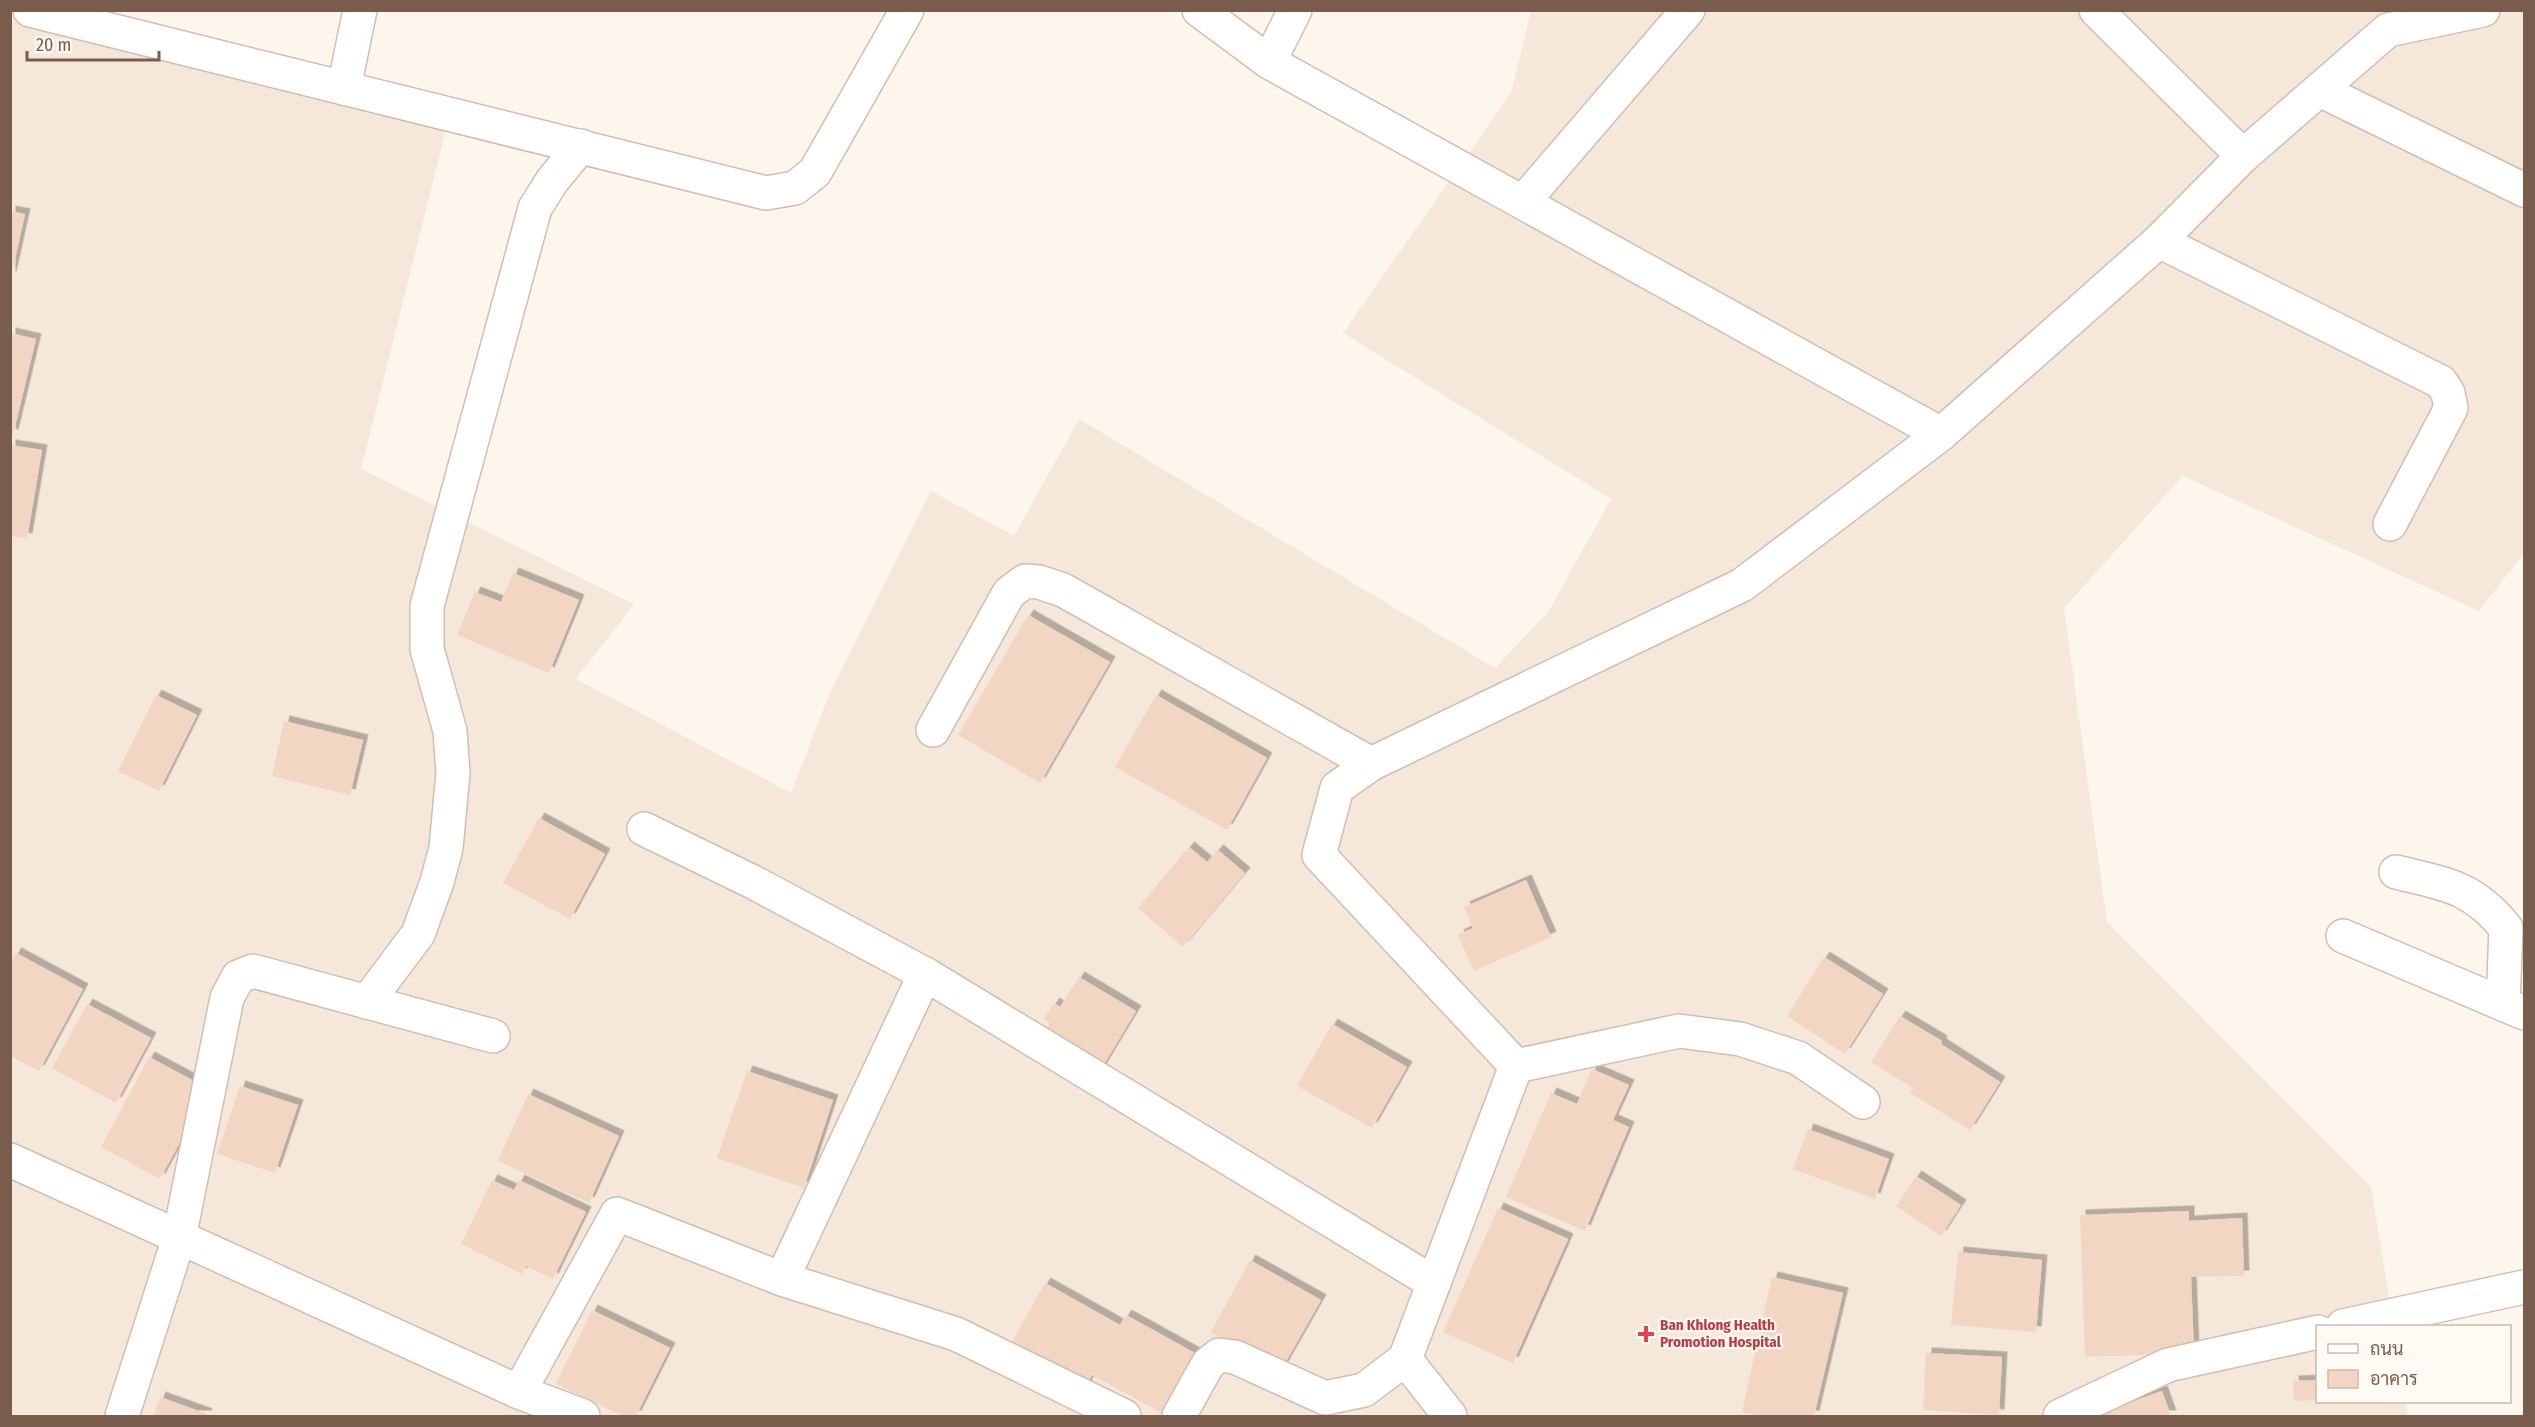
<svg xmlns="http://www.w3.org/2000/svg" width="2535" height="1427" viewBox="0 0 2535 1427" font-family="'Fira Sans Condensed',Sarabun,sans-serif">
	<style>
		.residential { fill: #f5e8da }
		.building { fill: #f3d5c3; filter: url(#shadow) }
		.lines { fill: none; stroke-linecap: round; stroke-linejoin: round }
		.minor-casing { stroke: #d1beb0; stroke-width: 36 }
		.minor { stroke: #fff; stroke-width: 33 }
		.health-dot { fill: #e0444e; stroke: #fffaf3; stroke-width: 2 }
		.labels { text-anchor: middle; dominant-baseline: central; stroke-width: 4.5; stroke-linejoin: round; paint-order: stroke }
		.health-label { font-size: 15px; font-weight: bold; fill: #be3a42; stroke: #fffaf3; text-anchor: start }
	</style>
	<defs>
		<filter id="shadow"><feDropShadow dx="5.5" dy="-5.5" stdDeviation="0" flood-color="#0004"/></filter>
	</defs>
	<rect width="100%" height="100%" fill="#fdf6ec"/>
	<path class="residential" d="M1531,11H2524V553L2479,611L2183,476L2064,608L2107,922L2371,1187L2394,1326H2318V1402H2406L2408,1416H11V14L450,113L361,469L634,604L576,679L791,793L829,695L931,491L1014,536L1079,419L1495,668L1548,612L1611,499L1343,333L1511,93Z"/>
	<g class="building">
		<path d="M10,211L25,214L11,277H10Z"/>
		<path d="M10,333L36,339L13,435L10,434Z"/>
		<path d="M10,445L42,450L27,539L10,536Z"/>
		<path d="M513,573L579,600L549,673L457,635L475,592L501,602Z"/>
		<path d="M1028,615L1110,662L1040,783L958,735Z"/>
		<path d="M156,695L197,715L159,791L118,771Z"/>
		<path d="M1156,695L1267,758L1227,830L1115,767Z"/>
		<path d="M284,721L363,740L350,795L272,776Z"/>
		<path d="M539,818L605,854L570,919L503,883Z"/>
		<path d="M1189,847L1207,862L1218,850L1245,873L1183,947L1138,908Z"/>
		<path d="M1526,880L1551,937L1474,971L1458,935L1473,928L1464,907Z"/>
		<path d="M16,953L83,989L39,1071L10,1056V963Z"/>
		<path d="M1824,957L1883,994L1845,1054L1787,1016Z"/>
		<path d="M1079,977L1136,1011L1097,1076L1039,1042L1050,1023L1044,1019L1054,1003L1060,1007Z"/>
		<path d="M87,1004L151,1038L116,1103L52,1068Z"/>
		<path d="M1900,1016L1942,1041L1941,1044L2000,1082L1970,1130L1910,1093L1913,1088L1871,1062Z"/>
		<path d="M1332,1024L1407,1067L1372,1128L1297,1086Z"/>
		<path d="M149,1057L209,1089L160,1179L101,1147Z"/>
		<path d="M1592,1069L1629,1085L1613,1120L1629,1127L1585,1231L1506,1197L1551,1093L1577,1104Z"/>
		<path d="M747,1071L833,1100L804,1188L717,1158Z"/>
		<path d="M240,1086L298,1105L275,1173L217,1154Z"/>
		<path d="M528,1094L619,1136L589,1203L498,1161Z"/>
		<path d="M1808,1129L1889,1159L1875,1199L1793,1169Z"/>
		<path d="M1916,1176L1961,1205L1941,1236L1896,1206Z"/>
		<path d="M492,1180L514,1190L519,1180L586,1212L553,1279L526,1266L522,1274L461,1244Z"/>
		<path d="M1498,1208L1568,1239L1513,1363L1443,1332Z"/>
		<path d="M2189,1211V1221L2242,1218L2244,1276L2191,1277L2194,1353L2085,1357L2080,1215Z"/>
		<path d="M1958,1252L2042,1260L2036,1332L1951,1325Z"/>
		<path d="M1250,1260L1321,1300L1280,1372L1211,1332Z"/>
		<path d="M1772,1277L1843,1293L1814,1416H1761L1742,1412Z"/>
		<path d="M1045,1283L1120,1325L1126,1315L1202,1357L1167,1416L1092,1375L1081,1395L1006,1352Z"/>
		<path d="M592,1310L670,1348L636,1416H623L556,1384Z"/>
		<path d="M1926,1353L2002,1357L1999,1415L1923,1410Z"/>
		<path d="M2318,1380V1400L2294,1401L2293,1381Z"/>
		<path d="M2162,1391L2171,1416H2092Z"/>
		<path d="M160,1397L207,1414L206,1416H153Z"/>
	</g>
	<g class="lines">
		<g class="minor-casing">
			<g id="minor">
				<path d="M30,10L766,193L795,188L815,172L907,10"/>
				<path d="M1199,10L1269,62L1941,434"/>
				<path d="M2096,10L2243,156"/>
				<path d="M1269,62L1295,10"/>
				<path d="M344,88L360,10"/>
				<path d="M2320,90L2524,190"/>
				<path d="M1523,202L1688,10"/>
				<path d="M2159,241L2441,382L2448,393L2451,408L2390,524"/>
				<path d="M933,730L1009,593L1025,581L1039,582L1063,590L1371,764"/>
				<path d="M644,829L753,882L925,974L1434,1283"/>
				<path d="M2396,872C2445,884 2472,886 2506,928L2503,1004"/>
				<path d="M2343,936L2524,1013"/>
				<path d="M367,1002L418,934L437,882L446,848L453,773L450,731L427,649V606L535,208L552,181L581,146"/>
				<path d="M1516,1066L1679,1031L1740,1039L1798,1058L1863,1102"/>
				<path d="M10,1160L519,1392L583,1416"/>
				<path d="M782,1279L925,974"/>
				<path d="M2343,1326L2524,1287"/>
				<path d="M519,1392L617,1214L782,1279L956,1334L1124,1416"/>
				<path d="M122,1416L179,1238L227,998L238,977L253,971L493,1036"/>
				<path d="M1179,1416L1208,1364L1219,1355L1235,1357L1325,1398L1364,1390L1405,1359"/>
				<path d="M1450,1416L1405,1359L1516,1066L1319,855L1337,788L1371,764L1742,585L1941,434L2159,241L2243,156L2388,30L2483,10"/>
				<path d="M2060,1416L2168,1365L2318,1332"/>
			</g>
		</g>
		<use href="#minor" class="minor"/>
	</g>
	<path class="health-dot" d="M1643 1325h6v6h6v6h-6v6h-6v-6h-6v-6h6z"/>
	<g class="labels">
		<g class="health-label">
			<text x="1660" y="1325">Ban Khlong Health<tspan x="1660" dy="17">Promotion Hospital</tspan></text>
		</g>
	</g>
	<rect width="2535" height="1427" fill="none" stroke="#7a5c4d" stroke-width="24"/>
	<rect x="2316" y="1325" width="195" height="78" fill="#fffaf3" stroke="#cabbb1" stroke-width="1.5"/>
	<rect x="2328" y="1344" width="30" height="9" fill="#ffffff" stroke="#cabbb1" stroke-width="1.5"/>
	<text x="2370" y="1355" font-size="18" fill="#7a5c4d">ถนน</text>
	<rect x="2328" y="1370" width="30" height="18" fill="#f3d5c3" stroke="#cabbb1" stroke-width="1.5"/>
	<text x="2370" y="1385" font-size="18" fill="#7a5c4d">อาคาร</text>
	<path d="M27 51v9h132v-9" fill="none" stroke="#7a5c4d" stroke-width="3"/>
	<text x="36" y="51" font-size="18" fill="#7a5c4d" stroke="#fffaf3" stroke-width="4.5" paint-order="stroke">20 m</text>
</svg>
